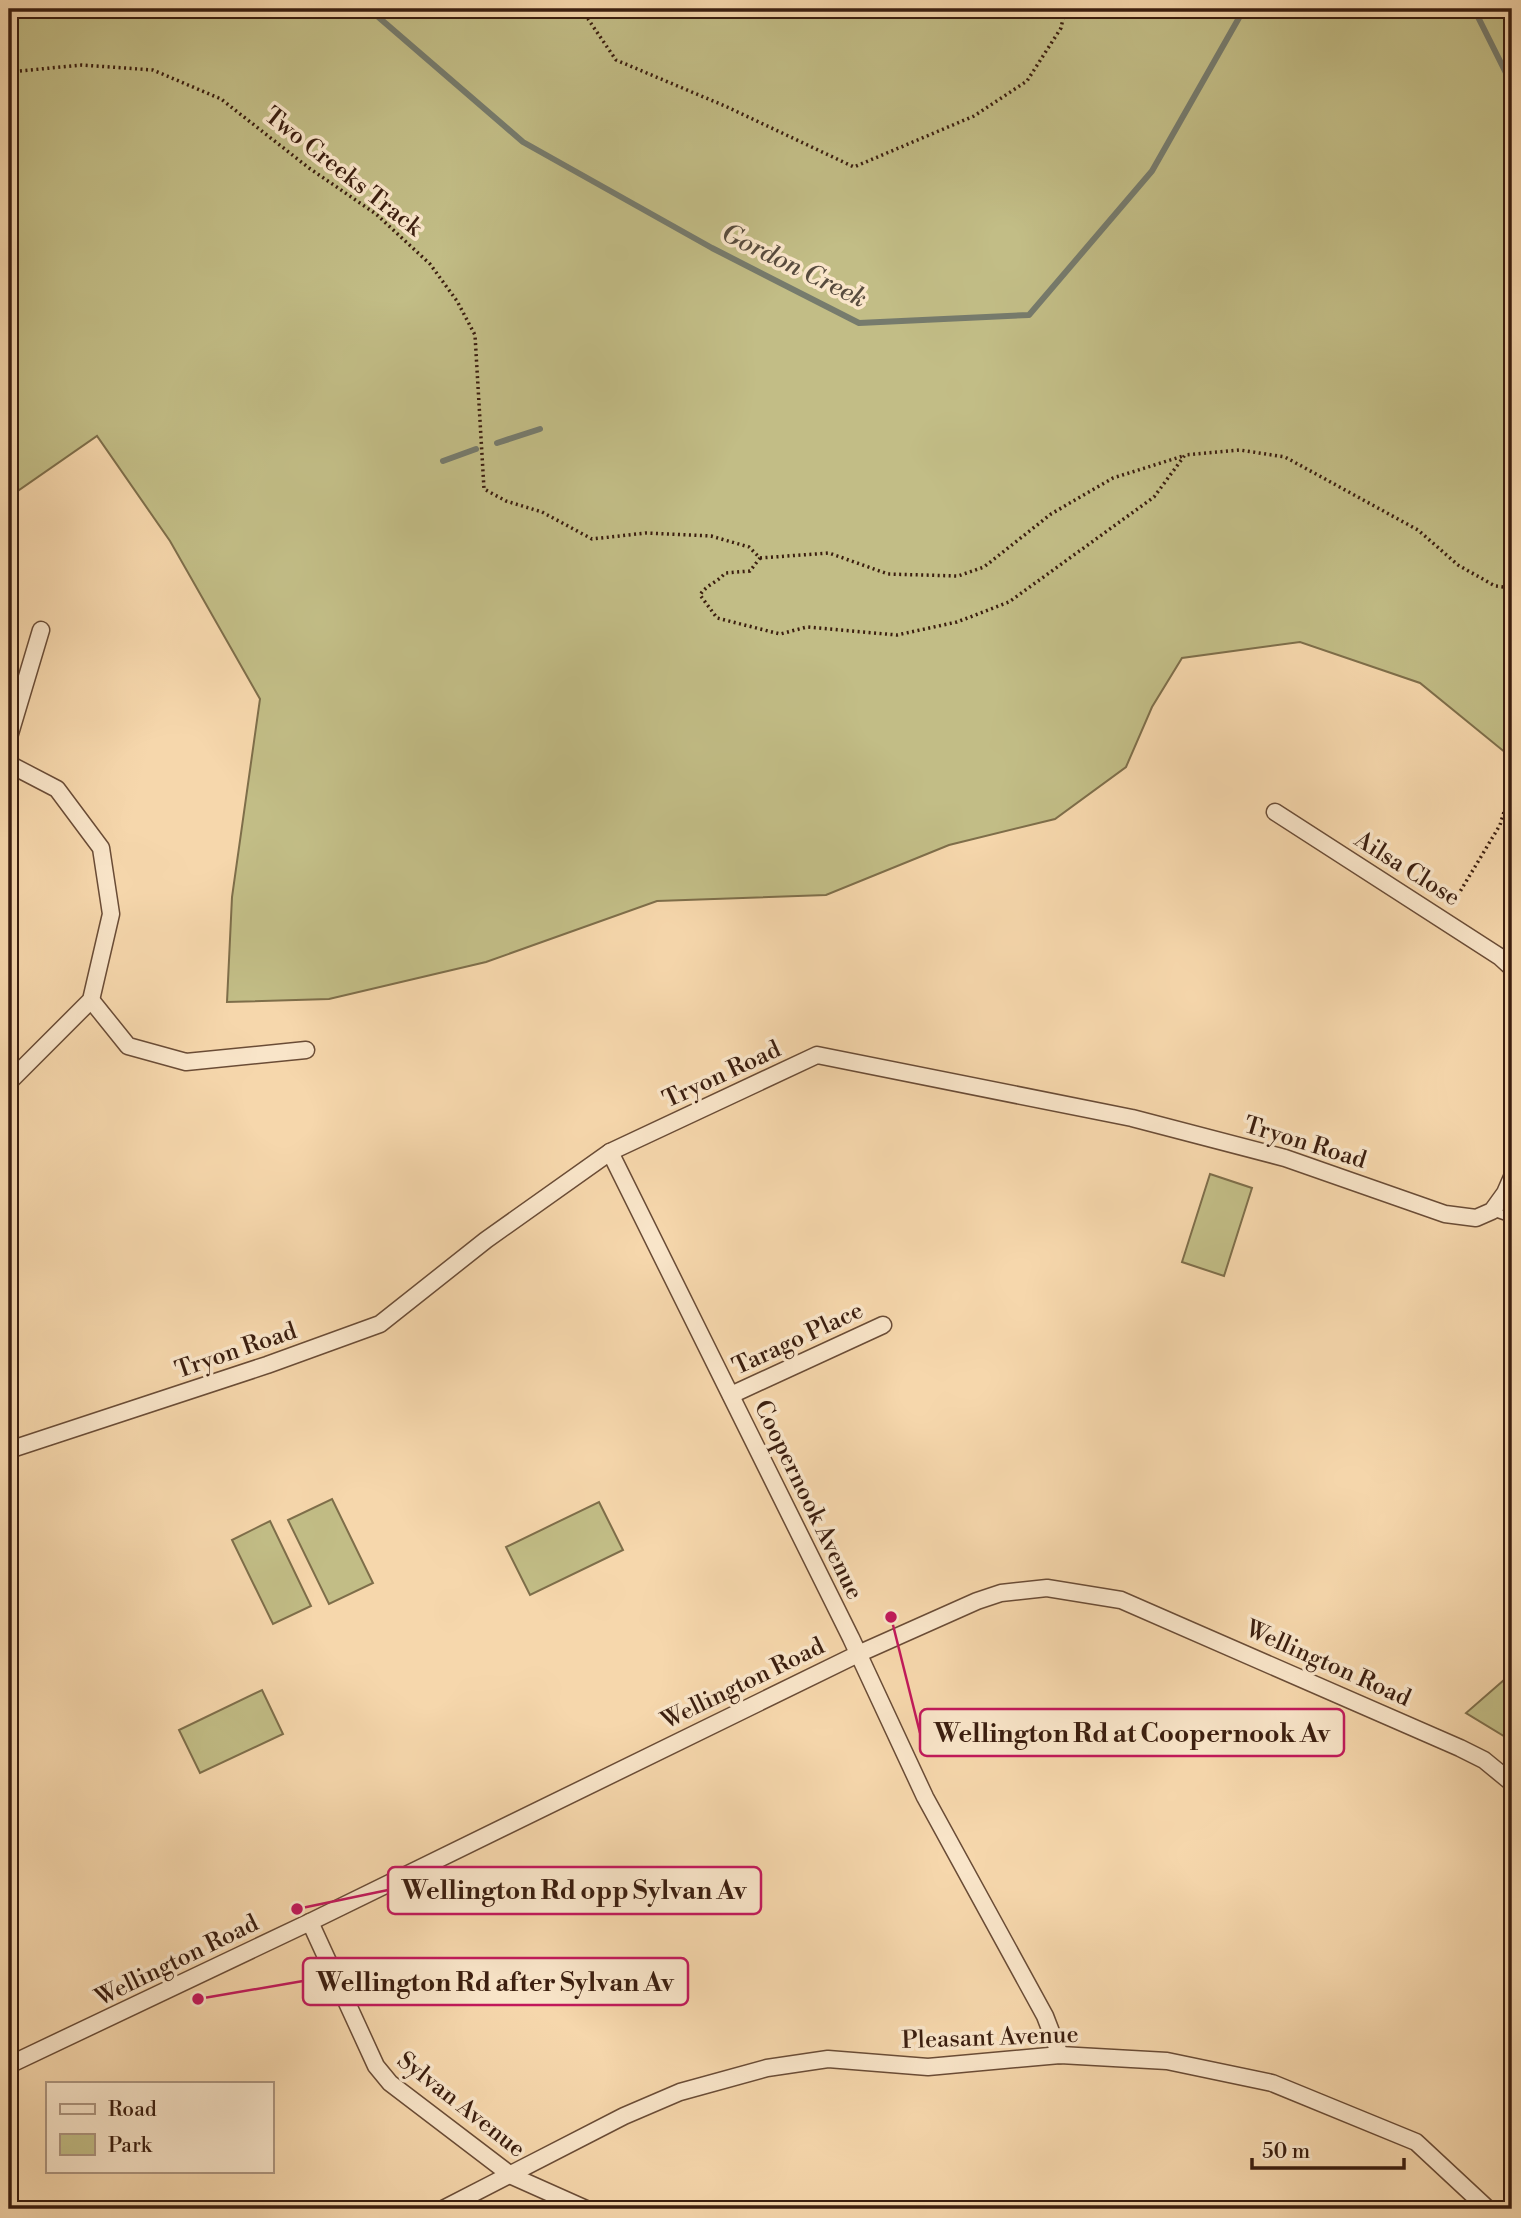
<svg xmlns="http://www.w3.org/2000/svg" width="1521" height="2218" viewBox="0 0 1521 2218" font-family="'Libre Bodoni',serif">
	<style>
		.green { fill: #c2bd86; stroke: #7e6e4a; stroke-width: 2 }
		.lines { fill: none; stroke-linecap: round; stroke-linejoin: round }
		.stream { stroke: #767b6d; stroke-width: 6 }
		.service-casing { stroke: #6a4c36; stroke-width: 11 }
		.minor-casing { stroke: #6a4c36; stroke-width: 19 }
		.path { stroke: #3b1e0f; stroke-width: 3.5; stroke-dasharray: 2 3.5; stroke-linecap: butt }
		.service { stroke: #f9e5c9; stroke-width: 8 }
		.minor { stroke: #f9e5c9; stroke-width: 16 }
		.labels { text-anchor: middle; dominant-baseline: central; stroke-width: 7; stroke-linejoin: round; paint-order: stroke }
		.street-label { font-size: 24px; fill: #3b1e0f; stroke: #f9e5c9 }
		.water-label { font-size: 26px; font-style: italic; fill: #584c3e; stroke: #f9e5c9 }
		.leader { fill: none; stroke: #c2185b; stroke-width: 2.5 }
		.callout-dot { fill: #c2185b; stroke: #f9e5c9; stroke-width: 2.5 }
		.callout { fill: #f9e5c9; stroke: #c2185b; stroke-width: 2.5 }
		.callout-label { font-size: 26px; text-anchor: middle; font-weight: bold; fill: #3b1e0f }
	</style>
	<rect width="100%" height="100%" fill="#f6d7ac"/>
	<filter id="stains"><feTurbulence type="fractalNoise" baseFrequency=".00286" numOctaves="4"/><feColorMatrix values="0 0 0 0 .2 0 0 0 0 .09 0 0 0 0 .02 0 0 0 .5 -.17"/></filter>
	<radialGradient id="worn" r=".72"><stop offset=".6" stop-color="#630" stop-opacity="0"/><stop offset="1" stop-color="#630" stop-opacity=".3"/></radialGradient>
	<g class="green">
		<path d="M9,9H1512V758L1420,683L1300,642L1182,658L1152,707L1126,767L1055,819L949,845L826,895L657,901L486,962L329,999L227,1002L232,897L260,699L170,541L97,436L9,497Z"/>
		<path d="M1210,1174L1252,1188L1224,1276L1182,1262Z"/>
		<path d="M332,1499L373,1583L329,1604L288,1520Z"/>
		<path d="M599,1502L623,1550L530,1595L506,1547Z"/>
		<path d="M270,1521L311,1606L273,1624L232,1540Z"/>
		<path d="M1512,1673V1741L1466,1713Z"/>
		<path d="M262,1690L283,1734L200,1773L179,1730Z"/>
	</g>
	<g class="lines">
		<g class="stream">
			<path d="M369,9L523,142L712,248L859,323L1029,315L1152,171L1244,9"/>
			<path d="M1474,9L1512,85"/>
			<path d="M497,443L540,429"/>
			<path d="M443,461L476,449"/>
		</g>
		<g class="service-casing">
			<path id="service" d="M1492,1211L1512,1218"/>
		</g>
		<g class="minor-casing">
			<g id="minor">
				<path d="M9,737L41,630"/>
				<path d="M9,764L57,789L101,848L111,914L91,1000L9,1082"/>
				<path d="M1275,812L1500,957L1512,968"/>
				<path d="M91,1000L128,1046L186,1062L306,1050"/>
				<path d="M610,1152L851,1638L925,1797L1045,2016L1060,2055"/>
				<path d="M731,1395L883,1325"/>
				<path d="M9,1450L267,1365L380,1324L486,1240L610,1152L817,1055L1132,1118L1285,1158L1445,1214L1476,1218L1492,1211L1505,1193L1512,1177"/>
				<path d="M310,1922L376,2066L390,2083L512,2176L586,2209"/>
				<path d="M9,2065L310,1922L858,1654L977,1601L1001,1593L1047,1588L1121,1600L1460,1748L1484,1760L1512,1783"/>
				<path d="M443,2209L624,2116L680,2092L767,2068L828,2059L928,2067L1060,2055L1167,2061L1272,2083L1416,2142L1488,2209"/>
			</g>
		</g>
		<g class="path">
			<path d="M574,9L588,19L616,60L725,106L854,167L974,116L1027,81L1061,28L1065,9"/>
			<path d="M9,72L82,65L153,70L221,99L309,168L376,214L430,264L457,301L475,335L484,489L506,501L542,512L592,539L646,533L711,536L749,547L760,558L750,571L725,573C717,583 707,584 700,595L717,618L780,634L807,627L897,635L957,622L1009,602L1154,497L1185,455L1240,450L1285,457L1418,530L1458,565L1495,586L1512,588"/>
			<path d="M760,558L829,553L888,574L958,576L984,567L1051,514L1113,478L1183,456"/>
			<path d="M1452,905L1500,825L1512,786"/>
		</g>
		<use href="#service" class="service"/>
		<use href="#minor" class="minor"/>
	</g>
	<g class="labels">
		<g class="street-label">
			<text transform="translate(343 172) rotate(38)">Two Creeks Track</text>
			<text transform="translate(1407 869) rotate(32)">Ailsa Close</text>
			<text transform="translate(722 1075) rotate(-25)">Tryon Road</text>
			<text transform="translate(1305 1143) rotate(17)">Tryon Road</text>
			<text transform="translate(798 1339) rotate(-25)">Tarago Place</text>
			<text transform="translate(236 1351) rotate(-19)">Tryon Road</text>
			<text transform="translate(808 1500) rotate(64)">Coopernook Avenue</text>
			<text transform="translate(1328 1664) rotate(24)">Wellington Road</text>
			<text transform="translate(743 1684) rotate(-26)">Wellington Road</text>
			<text transform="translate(177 1961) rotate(-26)">Wellington Road</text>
			<text transform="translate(990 2038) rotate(-2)">Pleasant Avenue</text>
			<text transform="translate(461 2105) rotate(38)">Sylvan Avenue</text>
		</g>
		<g class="water-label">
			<text transform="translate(794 266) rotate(26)">Gordon Creek</text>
		</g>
	</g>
	<path class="leader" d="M891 1617L920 1733M297 1909L388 1890M198 1999L303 1981"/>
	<g class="callout-dot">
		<circle cx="891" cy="1617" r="7"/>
		<circle cx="297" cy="1909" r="7"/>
		<circle cx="198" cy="1999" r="7"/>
	</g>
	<g class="callout">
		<rect x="920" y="1709" width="424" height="47" rx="7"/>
		<rect x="388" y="1867" width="373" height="47" rx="7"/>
		<rect x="303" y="1958" width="385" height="47" rx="7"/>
	</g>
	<g class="callout-label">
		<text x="1132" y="1742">Wellington Rd at Coopernook Av</text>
		<text x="574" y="1899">Wellington Rd opp Sylvan Av</text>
		<text x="495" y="1991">Wellington Rd after Sylvan Av</text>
	</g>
	<rect width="1521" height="2218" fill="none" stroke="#f6d7ac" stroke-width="35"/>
	<rect x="10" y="10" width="1500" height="2197" fill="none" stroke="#3b1e0f" stroke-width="3.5"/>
	<rect x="18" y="18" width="1486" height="2183" fill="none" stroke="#3b1e0f" stroke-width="2"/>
	<rect x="46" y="2082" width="228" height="91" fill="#f9e5c9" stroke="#ad957f" stroke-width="2"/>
	<rect x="60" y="2104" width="35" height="10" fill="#f9e5c9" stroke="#ad957f" stroke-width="2"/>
	<text x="108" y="2116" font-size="21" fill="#3b1e0f">Road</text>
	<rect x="60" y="2134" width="35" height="21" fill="#c2bd86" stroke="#ad957f" stroke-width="2"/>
	<text x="108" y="2152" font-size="21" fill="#3b1e0f">Park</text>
	<path d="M1252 2158v10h152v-10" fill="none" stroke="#3b1e0f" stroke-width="3.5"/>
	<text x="1262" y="2158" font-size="21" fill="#3b1e0f" stroke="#f9e5c9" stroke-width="5" paint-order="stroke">50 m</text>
	<rect width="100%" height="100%" filter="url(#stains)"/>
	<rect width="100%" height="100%" fill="url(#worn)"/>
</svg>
